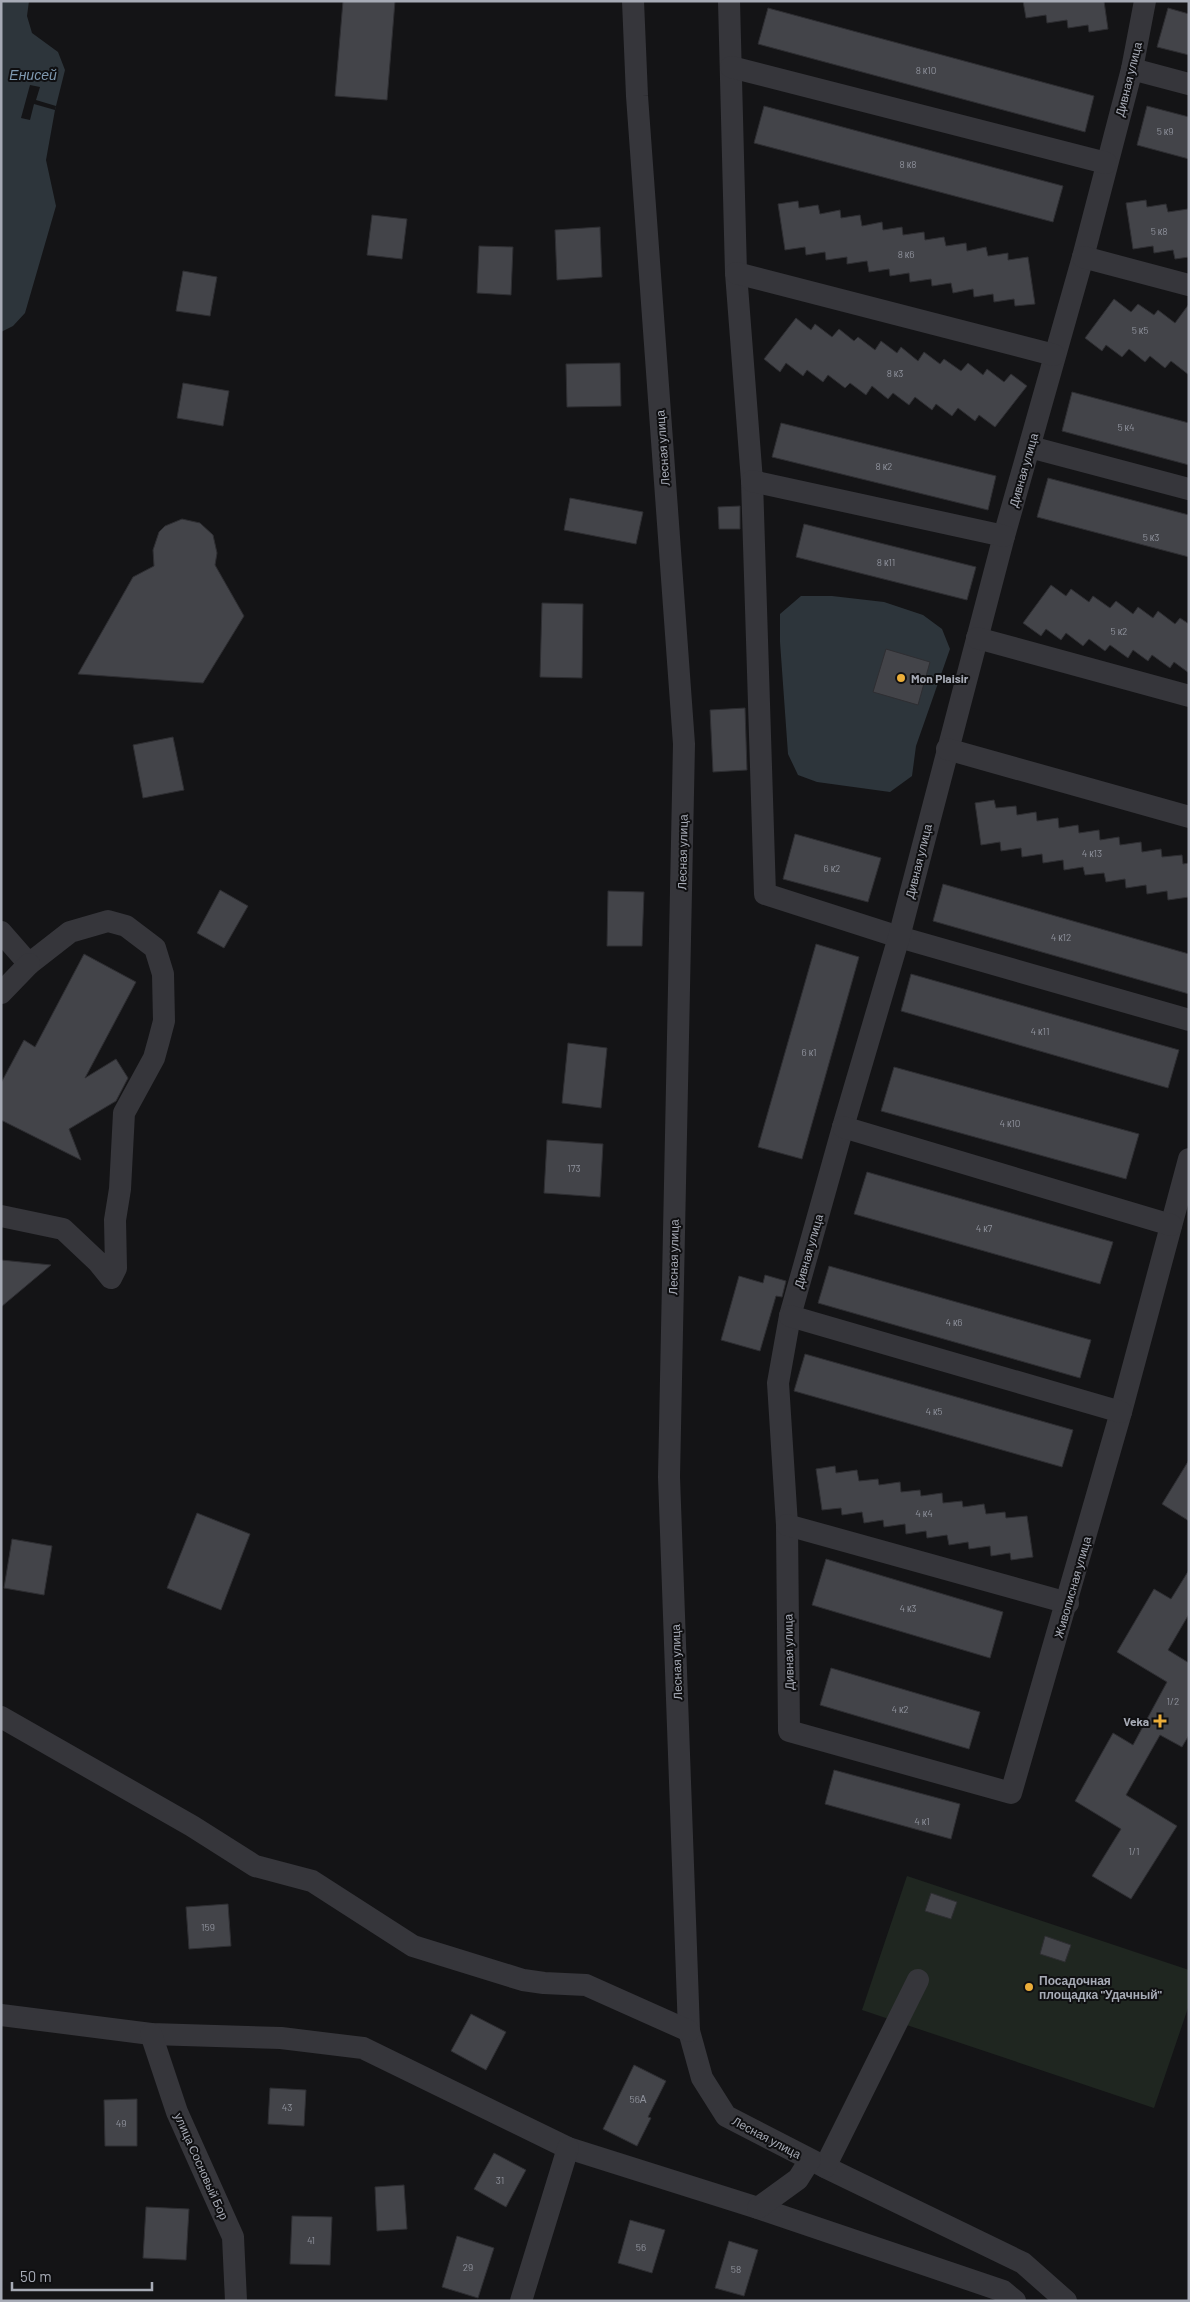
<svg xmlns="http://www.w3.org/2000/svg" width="1190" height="2302" viewBox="0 0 1190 2302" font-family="Barlow,sans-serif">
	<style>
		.green { fill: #1f2620 }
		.water { fill: #2d353b }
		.pier { fill: #141416 }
		.building { fill: #434449; stroke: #2e2e32 }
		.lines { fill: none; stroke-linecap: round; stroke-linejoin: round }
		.minor { stroke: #36363b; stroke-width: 22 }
		.poi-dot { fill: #eaad39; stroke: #0f0f11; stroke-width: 2 }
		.labels { text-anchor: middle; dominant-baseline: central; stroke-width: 4; stroke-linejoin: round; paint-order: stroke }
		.number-label { font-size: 10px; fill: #8e919b }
		.street-label { font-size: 12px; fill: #a7abb6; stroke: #0f0f11 }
		.poi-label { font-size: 12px; font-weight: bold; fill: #a7abb6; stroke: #0f0f11; text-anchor: start }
		.water-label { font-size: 14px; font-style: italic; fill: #7f99b0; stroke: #0f0f11 }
	</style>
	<rect width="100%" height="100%" fill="#141416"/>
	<path class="green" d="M907,1876L1189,1970V2005L1154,2108L862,2010Z"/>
	<g class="water">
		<path d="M1,1H29L27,16L32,33L58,52L65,70L55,110L46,160L56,206L25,313L13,326L1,332Z"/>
		<path d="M801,596H832L884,602L923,615L942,629L950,649L916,746L912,776L890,792L817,782L798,775L788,754L780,642V614Z"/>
	</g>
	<path class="pier" d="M30,85L40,87L36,100L56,106L55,110L34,104L30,120L21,118Z"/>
	<g class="building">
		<path d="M343,1H395L387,100L335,96Z"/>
		<path d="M1023,1H1104L1108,29L1089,32L1088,25L1068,28L1067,20L1047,23L1046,15L1026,18Z"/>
		<path d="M768,8L1094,96L1085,132L758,44Z"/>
		<path d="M1168,8L1189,14V55L1157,47Z"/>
		<path d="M764,106L1063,186L1053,222L754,143Z"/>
		<path d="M1147,106L1189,117V159L1137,145Z"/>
		<path d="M1146,200L1147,207L1166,204L1168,212L1188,209L1189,257L1175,259L1173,250L1154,253L1153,246L1133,249L1126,203Z"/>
		<path d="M798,201L799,208L818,205L820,214L840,210L841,218L860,215L862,226L882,222L883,230L902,227L903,235L924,232L925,240L944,237L946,246L966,243L967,251L986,247L988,256L1008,253V260L1028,257L1035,304L1015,306L1014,299L994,302L993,294L974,297L973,289L953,293L951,283L932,286L931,279L910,282L909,273L890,276L889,269L869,272L867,261L847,264V257L826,260L825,252L806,255L805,247L785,250L778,204Z"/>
		<path d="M372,215L407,219L402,259L367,255Z"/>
		<path d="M600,227L602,277L557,280L555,230Z"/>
		<path d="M479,246L513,247L511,295L477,293Z"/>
		<path d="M183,271L217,277L210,316L176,311Z"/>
		<path d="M1114,299L1131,312L1138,304L1154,315L1158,310L1175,323L1189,304V375L1171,361L1165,368L1150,356L1145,362L1129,349L1122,357L1106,345L1102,351L1085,338Z"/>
		<path d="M796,318L811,330L815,324L832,337L839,329L854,341L858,337L875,350L881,341L897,353L901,347L918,361L924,352L940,364L944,359L961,371L968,363L983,375L987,369L1004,382L1011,374L1027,386L995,427L979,415L975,421L958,408L952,416L936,404L932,410L915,397L909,405L893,393L888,399L872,386L866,395L850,383L845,388L828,375L823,382L807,370L803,376L786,363L780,372L764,359Z"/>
		<path d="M620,363L621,406L567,407L566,364Z"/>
		<path d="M183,383L229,391L223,426L177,418Z"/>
		<path d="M1072,392L1189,423V465L1062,431Z"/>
		<path d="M781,423L996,476L988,510L772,457Z"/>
		<path d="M1048,478L1189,515V557L1037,517Z"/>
		<path d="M570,498L643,512L636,544L564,530Z"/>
		<path d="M740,506V529H719L718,507Z"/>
		<path d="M182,519L200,523L213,535L217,553L215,565L244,616L203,683L78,674L133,577L154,566L153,550L159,532L165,526Z"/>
		<path d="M804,524L976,567L967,600L796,557Z"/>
		<path d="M1051,585L1066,596L1071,589L1089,602L1093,596L1110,608L1116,601L1133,614L1138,607L1153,618L1158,611L1175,624L1180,618L1189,624V673L1174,662L1170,668L1152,655L1148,661L1133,650L1128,658L1110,645L1105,651L1089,639L1083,646L1066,633L1061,640L1046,629L1041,636L1023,623Z"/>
		<path d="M542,603L583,604L582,678L540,677Z"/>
		<path d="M886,649L930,662L918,705L873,692Z"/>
		<path d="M745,708L747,770L713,772L710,710Z"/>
		<path d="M173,737L184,790L143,798L133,745Z"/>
		<path d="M994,800L996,808L1016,806L1017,815L1036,812L1037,821L1058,818L1059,828L1078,825L1079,833L1099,830L1100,840L1119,837L1120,845L1141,842L1142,852L1161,849L1162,857L1182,855L1183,864L1189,863V897L1168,900L1167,891L1147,894L1146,885L1126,888L1125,879L1106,882L1104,873L1085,875L1083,867L1064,870L1063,860L1043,863L1042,854L1022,857L1021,848L1001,851L1000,842L981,845L975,803Z"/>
		<path d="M795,834L881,858L868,902L783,879Z"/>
		<path d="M943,884L1189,954V994L933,921Z"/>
		<path d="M220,890L248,906L224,948L197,933Z"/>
		<path d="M608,891L644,892L642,946H607Z"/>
		<path d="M816,944L859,957L802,1159L758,1147Z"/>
		<path d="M84,954L136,982L85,1078L116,1059L128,1078L116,1101L69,1129L81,1160L1,1120V1083L24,1040L35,1047Z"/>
		<path d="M911,974L1179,1050L1168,1088L901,1011Z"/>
		<path d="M568,1043L607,1048L601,1108L562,1103Z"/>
		<path d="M894,1067L1139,1134L1126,1179L881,1111Z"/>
		<path d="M547,1140L603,1144L600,1197L544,1193Z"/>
		<path d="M867,1172L1113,1242L1100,1284L854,1214Z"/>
		<path d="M1,1260L51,1265L1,1307Z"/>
		<path d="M829,1266L1091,1340L1080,1378L818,1303Z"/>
		<path d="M765,1275L786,1281L782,1297L776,1296L760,1351L721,1340L739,1276L763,1283Z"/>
		<path d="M805,1354L1073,1430L1062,1467L794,1391Z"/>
		<path d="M1189,1460V1521L1162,1504Z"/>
		<path d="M835,1466L836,1473L857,1470L859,1481L878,1479L879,1485L900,1482L901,1492L920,1490L921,1496L942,1493L943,1503L962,1501L963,1507L984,1504L986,1514L1005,1512L1006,1518L1027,1516L1033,1557L1011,1560L1010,1553L991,1556L990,1546L969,1549L968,1542L949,1545L947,1535L927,1538L926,1531L906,1534L905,1524L884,1527L883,1520L864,1523L862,1512L842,1515L841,1508L822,1510L816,1469Z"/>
		<path d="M197,1513L250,1534L221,1610L167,1588Z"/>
		<path d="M12,1539L52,1546L44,1595L4,1588Z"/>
		<path d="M826,1559L1003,1612L990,1658L812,1605Z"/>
		<path d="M1189,1570V1614L1168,1650L1189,1663V1735L1182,1747L1160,1735L1126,1795L1177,1826L1131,1899L1092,1876L1121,1829L1075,1801L1113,1733L1133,1745L1167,1682L1117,1652L1154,1589L1171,1599Z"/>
		<path d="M831,1668L980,1712L969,1749L820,1705Z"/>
		<path d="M834,1770L960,1804L951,1839L825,1804Z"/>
		<path d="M931,1893L957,1902L951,1919L925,1911Z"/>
		<path d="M228,1904L231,1946L189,1949L186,1907Z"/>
		<path d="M1045,1936L1071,1945L1065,1962L1040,1954Z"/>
		<path d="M471,2014L506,2032L486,2070L451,2051Z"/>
		<path d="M634,2065L666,2081L648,2117L651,2118L637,2146L603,2129Z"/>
		<path d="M270,2088L306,2090L304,2126L268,2124Z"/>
		<path d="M137,2099V2146H105L104,2100Z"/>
		<path d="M494,2153L526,2170L506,2207L474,2189Z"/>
		<path d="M404,2185L407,2229L377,2231L375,2187Z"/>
		<path d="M146,2207L189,2209L186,2260L143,2258Z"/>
		<path d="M292,2216L332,2217L330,2265L290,2264Z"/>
		<path d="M630,2220L665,2230L652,2273L618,2263Z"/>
		<path d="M457,2236L494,2248L478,2298L442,2287Z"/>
		<path d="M729,2241L758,2250L744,2296L715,2288Z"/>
	</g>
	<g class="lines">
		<g class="minor">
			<path d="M633,1L637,96L684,744L669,1477L689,2031L702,2078L726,2116L825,2167L1023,2263L1066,2301"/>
			<path d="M729,1L736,273L752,481L765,894L899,937L1189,1020"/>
			<path d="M1145,1L1132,69L1083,257L1004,536L899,937L843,1127L790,1316L778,1383L787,1525L789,1731L1011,1793L1121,1412L1189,1159"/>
			<path d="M731,67L1106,163"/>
			<path d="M1132,69L1189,84"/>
			<path d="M1083,257L1189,285"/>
			<path d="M736,273L1054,355"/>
			<path d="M1030,447L1189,489"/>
			<path d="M752,481L1004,536"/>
			<path d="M977,638L1189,696"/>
			<path d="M947,749L1189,817"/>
			<path d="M1,932L29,964L70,932L108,921L126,926L155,948L163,974L164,1021L159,1040L154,1058L124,1113L120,1189L115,1220L116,1268L111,1278L98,1262L63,1229L1,1216"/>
			<path d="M1,993L29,964"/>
			<path d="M843,1127L1171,1225"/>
			<path d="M790,1316L1121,1412"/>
			<path d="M787,1525L1068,1603"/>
			<path d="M1,1717L192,1826L255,1866L312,1881L413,1946L523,1980L544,1983L586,1985L689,2031"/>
			<path d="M1,2015L151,2034L281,2038L363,2048L568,2148L758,2208L1003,2291L1015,2301"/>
			<path d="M151,2034L177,2112L233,2237L236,2301"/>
			<path d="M825,2167L918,1980"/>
			<path d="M758,2208L798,2179L810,2160"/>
			<path d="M521,2301L568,2148"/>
		</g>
	</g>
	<g class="poi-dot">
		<circle cx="901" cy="678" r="5"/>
		<path d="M1157.5 1713.5h5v5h5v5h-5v5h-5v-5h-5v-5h5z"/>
		<circle cx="1029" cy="1987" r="5"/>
	</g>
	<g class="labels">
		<g class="number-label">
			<text x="926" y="70">8 к10</text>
			<text x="1165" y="131">5 к9</text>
			<text x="908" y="164">8 к8</text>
			<text x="1159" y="231">5 к8</text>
			<text x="906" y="254">8 к6</text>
			<text x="1140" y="330">5 к5</text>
			<text x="895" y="373">8 к3</text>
			<text x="1126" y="427">5 к4</text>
			<text x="884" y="466">8 к2</text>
			<text x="1151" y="537">5 к3</text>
			<text x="886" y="562">8 к11</text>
			<text x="1119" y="631">5 к2</text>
			<text x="1092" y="853">4 к13</text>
			<text x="832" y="868">6 к2</text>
			<text x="1061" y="937">4 к12</text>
			<text x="1040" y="1031">4 к11</text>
			<text x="809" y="1052">6 к1</text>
			<text x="1010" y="1123">4 к10</text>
			<text x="574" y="1168">173</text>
			<text x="984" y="1228">4 к7</text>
			<text x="954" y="1322">4 к6</text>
			<text x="934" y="1411">4 к5</text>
			<text x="924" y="1513">4 к4</text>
			<text x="908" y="1608">4 к3</text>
			<text x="1173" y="1701">1/2</text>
			<text x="900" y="1709">4 к2</text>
			<text x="922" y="1821">4 к1</text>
			<text x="1134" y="1851">1/1</text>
			<text x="208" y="1927">159</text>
			<text x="638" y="2099">56А</text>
			<text x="287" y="2107">43</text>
			<text x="121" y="2123">49</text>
			<text x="500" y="2180">31</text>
			<text x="311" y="2240">41</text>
			<text x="641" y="2247">56</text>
			<text x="468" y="2267">29</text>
			<text x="736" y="2269">58</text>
		</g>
		<g class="street-label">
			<text transform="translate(1128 79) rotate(-76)">Дивная улица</text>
			<text transform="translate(662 448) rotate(-94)">Лесная улица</text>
			<text transform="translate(1023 470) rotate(-74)">Дивная улица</text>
			<text transform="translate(682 852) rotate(-89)">Лесная улица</text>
			<text transform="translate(918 861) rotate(-76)">Дивная улица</text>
			<text transform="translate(808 1251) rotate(-74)">Дивная улица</text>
			<text transform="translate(673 1257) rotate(-89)">Лесная улица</text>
			<text transform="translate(1072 1587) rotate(-74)">Живописная улица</text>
			<text transform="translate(788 1652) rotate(-91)">Дивная улица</text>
			<text transform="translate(676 1662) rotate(-92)">Лесная улица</text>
			<text transform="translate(767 2137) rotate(28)">Лесная улица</text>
			<text transform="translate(202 2166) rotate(66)">улица Сосновый Бор</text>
		</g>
		<g class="poi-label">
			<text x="911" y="678">Mon Plaisir</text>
			<text x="1149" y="1721" text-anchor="end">Veka</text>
			<text x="1039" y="1980">Посадочная<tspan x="1039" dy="14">площадка "Удачный"</tspan></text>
		</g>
		<g class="water-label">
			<text x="33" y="74">Енисей</text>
		</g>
	</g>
	<rect width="1190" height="2302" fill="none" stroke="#a7abb6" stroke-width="5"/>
	<path d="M12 2282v8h140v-8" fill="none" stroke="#a7abb6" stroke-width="2.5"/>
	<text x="20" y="2282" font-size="15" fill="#a7abb6" stroke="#0f0f11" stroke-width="4" paint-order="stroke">50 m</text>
</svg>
